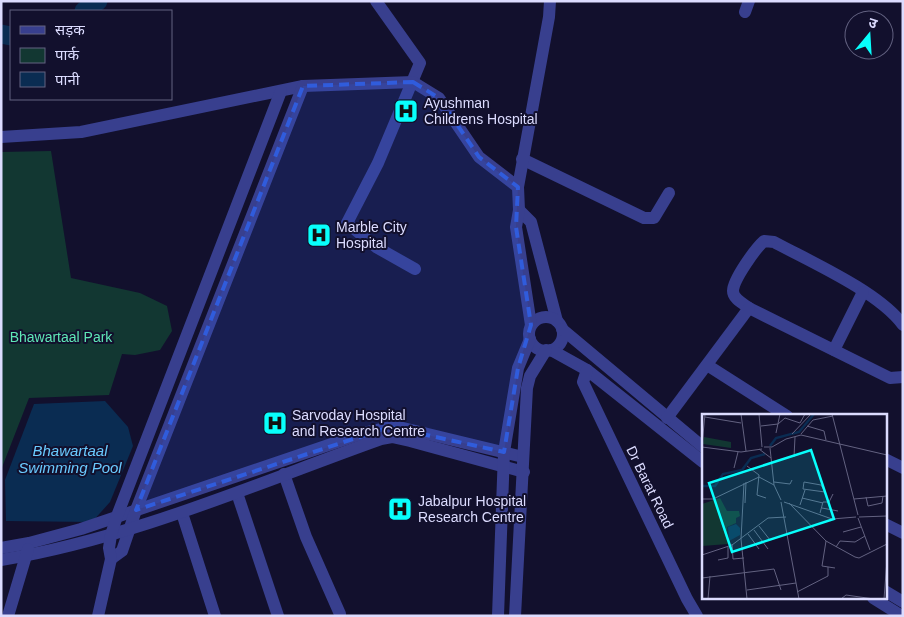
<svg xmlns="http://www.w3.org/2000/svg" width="904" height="617" viewBox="0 0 904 617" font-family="Helvetica,'Noto Sans Devanagari',sans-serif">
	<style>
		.park { fill: #123732 }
		.water { fill: #0a2c52 }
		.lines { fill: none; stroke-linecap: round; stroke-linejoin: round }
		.river { stroke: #0a2c52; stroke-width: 19 }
		.minor { stroke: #383f8e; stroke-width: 12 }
		.marked { fill: #305cdc; fill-opacity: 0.2; stroke: #305cdc; stroke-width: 4; stroke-dasharray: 10 6; stroke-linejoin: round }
		.labels { text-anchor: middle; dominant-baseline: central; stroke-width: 4; stroke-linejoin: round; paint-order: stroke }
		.poi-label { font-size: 14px; fill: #dcdcff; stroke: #12102d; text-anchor: start }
		.park-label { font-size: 14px; fill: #5fe8b6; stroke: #12102d }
		.street-label { font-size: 14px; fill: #dcdcff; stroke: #12102d }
		.water-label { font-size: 15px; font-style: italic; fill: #6acbff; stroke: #12102d }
		.inset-river { fill: none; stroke: #0a2c52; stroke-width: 2.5 }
		.inset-road { fill: none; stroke: #636281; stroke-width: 1 }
		.view { fill: #08fffc; fill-opacity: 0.15; stroke: #08fffc; stroke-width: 2.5 }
		.inset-edge { fill: none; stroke: #dcdcff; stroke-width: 2.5 }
	</style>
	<rect width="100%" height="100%" fill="#12102d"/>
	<path class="park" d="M51,151L71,278L140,293L167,306L172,331L160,350L135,355L122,354L109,395L29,398L1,470V152Z"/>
	<path class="water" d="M105,401L128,427L133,446L110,502L92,522L6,521L5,480L34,404Z"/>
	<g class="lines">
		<g class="river">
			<path d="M84,11L98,1"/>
			<path d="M1,34L11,36"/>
		</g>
		<g class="minor">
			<path d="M376,1L420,63L378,163L347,223L376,247L415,269"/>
			<path d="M745,12L749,1"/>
			<path d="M1,137L81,132L303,86L413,82L439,98L479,157L518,187"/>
			<path d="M522,159L644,218H654L669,193"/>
			<path d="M519,210L531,222L557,321"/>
			<circle cx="546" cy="334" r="17"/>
			<path d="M531,325L516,227L519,210L518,187L549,17L550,1"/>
			<path d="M903,325C879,292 811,262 774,242L764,241C755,249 733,280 733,291C733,299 744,304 749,308L890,378L903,377"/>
			<path d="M562,329L703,447"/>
			<path d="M551,350L587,370L703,462"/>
			<path d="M834,350L863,292"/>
			<path d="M707,365L787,416"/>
			<path d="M587,370L583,382L687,599L697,616"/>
			<path d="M667,418L749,308"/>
			<path d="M885,459L903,468"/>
			<path d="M284,474L306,537L340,614"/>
			<path d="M237,493L278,616"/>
			<path d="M182,513L215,616"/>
			<path d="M885,524L903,533"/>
			<path d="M1,548L29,543L81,529L367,432L390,427L403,428L523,457"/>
			<path d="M111,559L122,551L136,510L303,86"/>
			<path d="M1,560C133,538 255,484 381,439L392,437L410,441L524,472"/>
			<path d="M885,591L903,602"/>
			<path d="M873,598L902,616"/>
			<path d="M8,616L28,549"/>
			<path d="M98,616L111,559L109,548L111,535L117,516L281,91"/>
			<path d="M498,616L504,452L518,368L530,339"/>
			<path d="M515,616L527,388L530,376L546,350"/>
		</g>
	</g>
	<path class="marked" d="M413,82L439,98L479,157L518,187L516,227L531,325L518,368L504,452L390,427L136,510L303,86Z"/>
	<defs>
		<g id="hospital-square" transform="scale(1.25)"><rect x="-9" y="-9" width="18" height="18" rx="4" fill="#08fffc" stroke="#12102d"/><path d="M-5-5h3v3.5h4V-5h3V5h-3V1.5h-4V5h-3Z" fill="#111"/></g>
	</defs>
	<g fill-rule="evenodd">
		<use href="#hospital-square" x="406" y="111"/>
		<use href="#hospital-square" x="319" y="235"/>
		<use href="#hospital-square" x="275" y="423"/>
		<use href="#hospital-square" x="400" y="509"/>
	</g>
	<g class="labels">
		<g class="poi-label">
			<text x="424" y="103">Ayushman<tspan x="424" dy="16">Childrens Hospital</tspan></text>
			<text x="336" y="227">Marble City<tspan x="336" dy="16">Hospital</tspan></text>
			<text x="292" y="415">Sarvoday Hospital<tspan x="292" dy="16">and Research Centre</tspan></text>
			<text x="418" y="501">Jabalpur Hospital<tspan x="418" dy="16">Research Centre</tspan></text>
		</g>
		<g class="park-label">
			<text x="61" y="337">Bhawartaal Park</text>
		</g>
		<g class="street-label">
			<text transform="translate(650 487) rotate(64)">Dr Barat Road</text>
		</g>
		<g class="water-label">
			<text x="70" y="450">Bhawartaal<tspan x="70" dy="17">Swimming Pool</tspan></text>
		</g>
	</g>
	<g transform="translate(702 414)">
		<rect width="185" height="185" fill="#12102d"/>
		<path d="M2,23L29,28V34L1,30ZM18,84L25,97H37L38,102L34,104V109L25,113L26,130L0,132V90Z" fill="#123732"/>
		<path d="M34,110L38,114V121L27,127L26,113Z" fill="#0a2c52"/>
		<path class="inset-river" d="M68,32L74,24L97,18L112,0M0,72H13L21,60L40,56L49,44L63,40"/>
		<path class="inset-road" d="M39,0L44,37M57,0L60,33M130,0L156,101M3,3L39,9M59,12L76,10L83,4L98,9L103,0M105,12L122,17L124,26M74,19L78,0M90,20L109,0M99,20L111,6L131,2M0,31L3,0M0,33L39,38L60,35M62,33H70L84,25L99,21L185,41M68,34L72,71L79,86M57,35L69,44M92,43L93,23M45,52L57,61L55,81L64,84M32,54L36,38M72,68L88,70L90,66M102,68L119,71L123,78L101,75ZM42,69L39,125L45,185M164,83L166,92L180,89L181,82M100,84L121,89M0,85H11L57,63L72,71M152,85L185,82M79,88L97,185M82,88L130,105L154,103M43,89L44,68M87,89L124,127L153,143L157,144L185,130M98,91L103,76M120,94L136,97M118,99L121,88H127L131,80M157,103L185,102M156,104L168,136M57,112L68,126M52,116L66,135M141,118L159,113M46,120L57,135M124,127L120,152L133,154M30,130L31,145L42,144M134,133L138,127L153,128L163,122M0,141L30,131L66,104L84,103M16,146L26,144V133M0,164L72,155L79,176M45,176L94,169M95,178L126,162V153M6,185L8,162M139,185L144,181L172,185M182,185L185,146"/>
		<path class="view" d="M109,36L132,105L30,138L7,69Z"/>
		<rect width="185" height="185" class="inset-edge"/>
	</g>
	<rect width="904" height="617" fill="none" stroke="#dcdcff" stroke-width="5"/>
	<rect x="10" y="10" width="162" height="90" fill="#12102d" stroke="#636281"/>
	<rect x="20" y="26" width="25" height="8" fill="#383f8e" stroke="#636281"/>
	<text x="55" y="35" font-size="15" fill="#dcdcff">सड़क</text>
	<rect x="20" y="48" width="25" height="15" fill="#123732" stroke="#636281"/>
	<text x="55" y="60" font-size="15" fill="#dcdcff">पार्क</text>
	<rect x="20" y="72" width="25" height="15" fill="#0a2c52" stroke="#636281"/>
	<text x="55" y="85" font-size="15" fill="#dcdcff">पानी</text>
	<g transform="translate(869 35) rotate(18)"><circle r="24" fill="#12102d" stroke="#636281"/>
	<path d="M0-4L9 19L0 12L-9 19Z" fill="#08fffc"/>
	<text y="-8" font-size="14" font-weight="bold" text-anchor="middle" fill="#dcdcff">उ</text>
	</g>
</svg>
